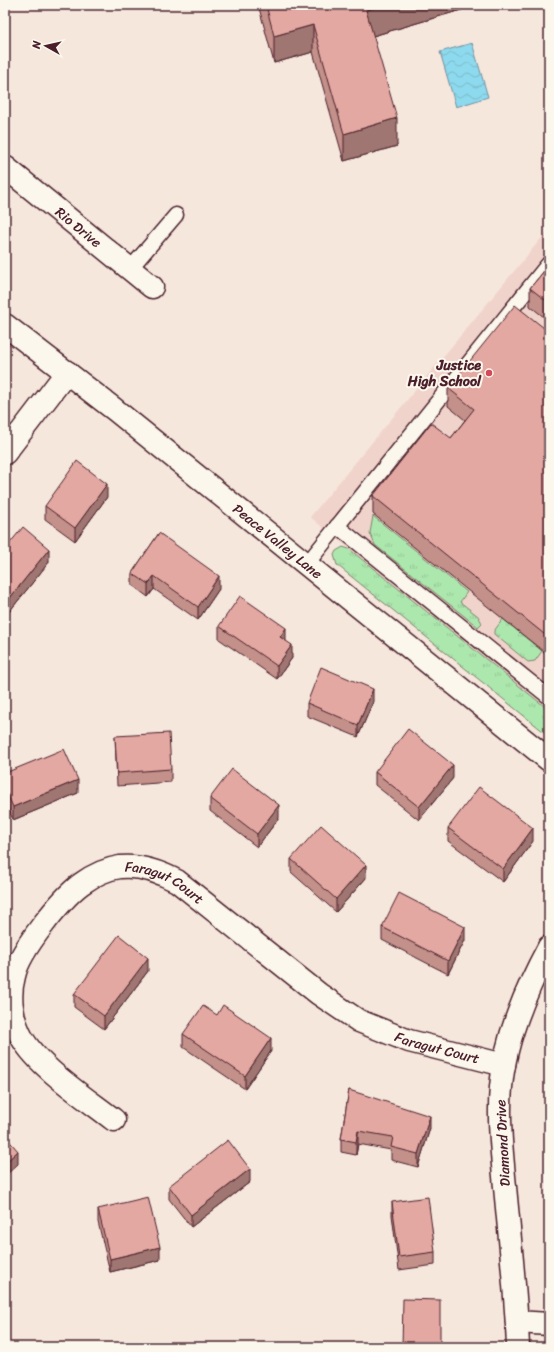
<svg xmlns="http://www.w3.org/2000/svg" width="554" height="1352" viewBox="0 0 554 1352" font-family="Sriracha,sans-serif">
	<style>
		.built { fill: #f0d4cb }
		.grass { fill: url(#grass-tufts); stroke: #7b846c }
		.water { fill: url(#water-waves); stroke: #728f9f }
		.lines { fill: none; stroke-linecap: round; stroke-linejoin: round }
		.service-casing { stroke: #4a1f2b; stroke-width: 17 }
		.minor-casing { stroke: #4a1f2b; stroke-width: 25 }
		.service { stroke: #fbf7ec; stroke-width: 14 }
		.minor { stroke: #fbf7ec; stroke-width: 22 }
		.wall { fill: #c3908a; stroke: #4a1f2b }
		.shaded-wall { fill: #9f7671; stroke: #4a1f2b }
		.building { fill: #e3a8a1; stroke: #4a1f2b }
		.poi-dot { fill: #d1495b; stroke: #fbf7ec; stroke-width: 1.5 }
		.labels { text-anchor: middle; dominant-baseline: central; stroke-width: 4; stroke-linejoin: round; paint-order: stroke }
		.street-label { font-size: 14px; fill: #4a1f2b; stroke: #fbf7ec }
		.poi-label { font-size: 14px; font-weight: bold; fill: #4a1f2b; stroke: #fbf7ec; text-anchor: end }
	</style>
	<defs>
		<pattern id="grass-tufts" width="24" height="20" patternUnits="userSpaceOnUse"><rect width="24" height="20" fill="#ace8ae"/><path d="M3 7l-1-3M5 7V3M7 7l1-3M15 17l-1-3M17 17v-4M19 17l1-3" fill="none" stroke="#96c796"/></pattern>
		<pattern id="water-waves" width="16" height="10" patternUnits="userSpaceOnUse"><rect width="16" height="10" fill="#8dd9ed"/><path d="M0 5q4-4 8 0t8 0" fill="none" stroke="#7bbacb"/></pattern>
	</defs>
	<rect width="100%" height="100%" fill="#f6e7dd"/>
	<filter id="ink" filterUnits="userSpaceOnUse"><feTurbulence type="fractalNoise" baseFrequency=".025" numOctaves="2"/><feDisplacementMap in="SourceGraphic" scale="8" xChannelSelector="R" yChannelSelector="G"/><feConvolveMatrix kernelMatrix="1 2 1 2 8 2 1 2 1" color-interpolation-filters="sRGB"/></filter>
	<g filter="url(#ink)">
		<path class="built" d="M549,229V710L310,517Z"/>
		<g class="grass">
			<path d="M373,516L467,592L460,602L478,616L482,623L478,627L375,545L370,533Z"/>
			<path d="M343,547L349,549L549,710V736L337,565L334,555L336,551Z"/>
			<path d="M503,619L542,651L535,661L528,662L494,634V631Z"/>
		</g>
		<path class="water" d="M472,43L488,97L456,107L440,52Z"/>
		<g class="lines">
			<g class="service-casing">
				<g id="service">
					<path d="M130,269L176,215"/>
					<path d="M337,526L549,697"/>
					<path d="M306,565L549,263"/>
				</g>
			</g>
			<g class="minor-casing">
				<g id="minor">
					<path id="s1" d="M5,167L152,287"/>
					<path id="s2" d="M5,325L114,409L549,760"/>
					<path d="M5,453L67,372"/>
					<path id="s3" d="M114,1120C86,1098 33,1064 19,1032C11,1015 9,994 14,976C19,951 61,899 81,884C92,876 106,869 120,867C140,865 160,872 177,881L319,994L359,1021L409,1041L504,1065"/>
					<path d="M517,1322L549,1324"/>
					<path d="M518,1347C516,1294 510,1240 505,1187C502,1154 498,1120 501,1087C505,1038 526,990 549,947"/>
				</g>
			</g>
			<use href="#service" class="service"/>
			<use href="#minor" class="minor"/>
		</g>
		<g class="wall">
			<path d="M259,5H478L373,36L397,146L344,161L313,52L274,63L259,8Z"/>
			<path d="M549,265V321L530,306V288Z"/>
			<path d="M549,332V656L373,514V496L451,438L465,420L448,406V388Z"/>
			<path d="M107,497L75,541L45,519V506Z"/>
			<path d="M159,533L219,589L198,620L154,589L148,597L132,585V573Z"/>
			<path d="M5,549L49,562L5,617Z"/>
			<path d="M219,626L286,641L292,658L277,679L219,639Z"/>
			<path d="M373,702L358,737L307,716V703Z"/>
			<path d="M115,736L171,769V782L117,786Z"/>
			<path d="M375,772L453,778L419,820L375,785Z"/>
			<path d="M5,773L78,793L13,820L5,801Z"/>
			<path d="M210,798L279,818L257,847L210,811Z"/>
			<path d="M448,828L533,841L503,882L448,841Z"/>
			<path d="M291,859L366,878L336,912L291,872Z"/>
			<path d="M382,927L465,940L448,974L382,940Z"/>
			<path d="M148,971L104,1029L74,1007V994Z"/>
			<path d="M183,1034L271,1051L245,1089L183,1047Z"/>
			<path d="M349,1090L430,1128L418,1167L391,1160V1150L358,1144L356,1155L341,1152V1139Z"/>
			<path d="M250,1182L191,1227L169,1199V1186Z"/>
			<path d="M392,1202L435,1252V1265L399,1270L392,1215Z"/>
			<path d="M98,1209L160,1260L110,1272L98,1222Z"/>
		</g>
		<g class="shaded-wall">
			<path d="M384,5H478L366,38V10Z"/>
			<path d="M313,25V52L274,63V36Z"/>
			<path d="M397,118V146L344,161V134Z"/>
			<path d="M107,484V497L75,541V528Z"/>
			<path d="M49,549V562L5,617V604Z"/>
			<path d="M154,576V589L148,597V584Z"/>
			<path d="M219,576V589L198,620V607Z"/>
			<path d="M286,628V641L280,637Z"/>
			<path d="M292,645V658L277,679V666Z"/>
			<path d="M373,689V702L358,737V725Z"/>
			<path d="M453,765V778L419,820V807Z"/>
			<path d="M78,780V793L13,820V807Z"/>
			<path d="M279,805V818L257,847V834Z"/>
			<path d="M533,828V841L503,882V869Z"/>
			<path d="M366,865V878L336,912V899Z"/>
			<path d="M465,927V940L448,974V961Z"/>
			<path d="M148,958V971L104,1029V1016Z"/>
			<path d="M271,1038V1051L245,1089V1076Z"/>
			<path d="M430,1116V1128L418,1167V1154Z"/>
			<path d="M358,1131V1144L356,1155V1142Z"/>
			<path d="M18,1151V1164L5,1176V1163Z"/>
			<path d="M250,1169V1182L191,1227V1215Z"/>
			<path d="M160,1247V1260L110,1272V1259Z"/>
		</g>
		<g class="building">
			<path d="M266,5H384L366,10L397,118L344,134L313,25L274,36Z"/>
			<path d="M549,265V303L530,288Z"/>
			<path d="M515,305L549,332V638L373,496L431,423L451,438L474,409L448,388Z"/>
			<path d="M77,461L107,484L75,528L45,506Z"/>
			<path d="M23,527L49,549L5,604V549Z"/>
			<path d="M159,533L219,576L198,607L154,576L148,584L132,573Z"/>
			<path d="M240,596L286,628L280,637L292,645L277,666L219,626Z"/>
			<path d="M321,667L373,689L358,725L307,703Z"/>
			<path d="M408,729L453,765L419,807L375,772Z"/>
			<path d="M169,733L171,769L117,773L115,736Z"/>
			<path d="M64,749L78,780L13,807L5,789V773Z"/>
			<path d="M232,769L279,805L257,834L210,798Z"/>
			<path d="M479,787L533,828L503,869L448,828Z"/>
			<path d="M321,825L366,865L336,899L291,859Z"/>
			<path d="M399,893L465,927L448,961L382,927Z"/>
			<path d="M119,935L148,958L104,1016L74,994Z"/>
			<path d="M223,1005L271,1038L245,1076L183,1034L203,1006L217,1015Z"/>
			<path d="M349,1090L430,1116L418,1154L391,1147L393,1137L358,1131L356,1142L341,1139Z"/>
			<path d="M5,1136L18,1151L5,1163Z"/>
			<path d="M228,1140L250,1169L191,1215L169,1186Z"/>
			<path d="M148,1197L160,1247L110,1259L98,1209Z"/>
			<path d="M428,1197L435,1252L399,1257L392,1202Z"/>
			<path d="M403,1299L440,1300V1347H402Z"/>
		</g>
	</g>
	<circle class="poi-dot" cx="489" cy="373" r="4"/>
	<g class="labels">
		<g class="street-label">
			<text stroke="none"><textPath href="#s1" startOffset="95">Rio Drive</textPath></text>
			<text stroke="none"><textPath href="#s2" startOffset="348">Peace Valley Lane</textPath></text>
			<text stroke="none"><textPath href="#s3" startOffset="394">Faragut Court</textPath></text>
			<text stroke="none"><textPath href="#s3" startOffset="718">Faragut Court</textPath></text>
			<text transform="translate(503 1143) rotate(-93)">Diamond Drive</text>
		</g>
		<g class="poi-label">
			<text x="481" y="365">Justice<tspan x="481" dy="16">High School</tspan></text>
		</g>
	</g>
	<rect width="554" height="1352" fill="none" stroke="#fbf7ec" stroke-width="20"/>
	<rect x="10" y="10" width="534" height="1332" fill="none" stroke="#4a1f2b" stroke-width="1.5" filter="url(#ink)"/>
	<g transform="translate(46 46) rotate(278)" stroke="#fbf7ec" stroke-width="3" paint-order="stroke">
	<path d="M0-3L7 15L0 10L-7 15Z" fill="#4a1f2b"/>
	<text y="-6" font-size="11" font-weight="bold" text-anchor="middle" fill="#4a1f2b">N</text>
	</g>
</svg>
